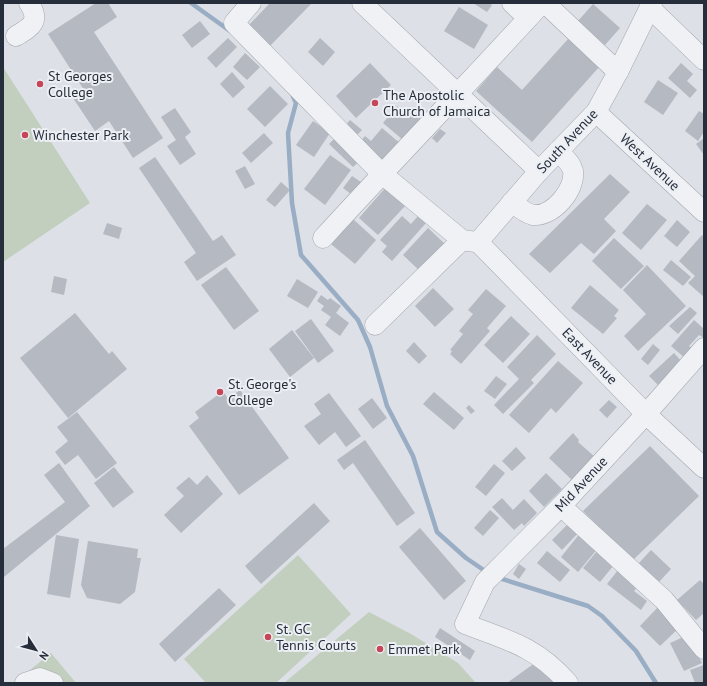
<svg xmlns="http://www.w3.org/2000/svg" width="707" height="686" viewBox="0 0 707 686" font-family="'PT Sans',sans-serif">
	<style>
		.green { fill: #c2cfbe }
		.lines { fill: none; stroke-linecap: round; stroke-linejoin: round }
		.stream { stroke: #99adc4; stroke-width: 4.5 }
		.building { fill: #b4b9c2 }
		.minor-casing { stroke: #a3a7af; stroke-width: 21 }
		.minor { stroke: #eff1f4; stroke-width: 20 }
		.poi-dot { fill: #c64657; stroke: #eceff4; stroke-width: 1.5 }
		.labels { text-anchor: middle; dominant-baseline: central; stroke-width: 4; stroke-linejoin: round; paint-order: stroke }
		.poi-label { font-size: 14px; fill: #272e3b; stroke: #eceff4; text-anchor: start }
		.street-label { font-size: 14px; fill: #272e3b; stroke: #eceff4 }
	</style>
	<rect width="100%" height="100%" fill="#dde0e6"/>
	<g class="green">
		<path d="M3,67L90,203L3,262Z"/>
		<path d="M298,555L351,614L276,683H206L184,659Z"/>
		<path d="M369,612L411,634L458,663L476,683H284Z"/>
		<path d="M51,653L76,683H14Z"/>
	</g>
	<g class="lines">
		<g class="stream">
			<path d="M191,3L230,31"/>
			<path d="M292,94L296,103L288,133L292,203L301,255L358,320L370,347L387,406L413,456L437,532L466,558L488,573"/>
			<path d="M496,577L588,606L602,616L636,651L656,683"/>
		</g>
	</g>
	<g class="building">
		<path d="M96,3H108L117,17L94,32L163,138L133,158L109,121L95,131L73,98L84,90L48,34Z"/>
		<path d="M270,3H312L268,48L247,27Z"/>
		<path d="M473,3H489L492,5L487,12Z"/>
		<path d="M593,4L620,28L605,45L578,21Z"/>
		<path d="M459,7L488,25L474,49L444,31Z"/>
		<path d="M200,21L210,34L192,48L182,35Z"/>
		<path d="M228,38L237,47L216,68L207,58Z"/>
		<path d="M320,38L335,52L323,66L308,52Z"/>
		<path d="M569,38L600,66L532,142L476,91L497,67L522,90Z"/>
		<path d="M245,53L260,67L247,80L233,67Z"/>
		<path d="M370,63L391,85L356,118L336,96Z"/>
		<path d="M681,63L693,74L687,81L697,90L690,98L668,78Z"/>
		<path d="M232,72L245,87L233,98L220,84Z"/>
		<path d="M658,80L678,93L663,115L644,102Z"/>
		<path d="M270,86L288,104L265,127L247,109Z"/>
		<path d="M397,106L407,115L411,110L427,123L409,145L383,123Z"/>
		<path d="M175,108L191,132L185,137L196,154L180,165L167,146L176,140L161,117Z"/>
		<path d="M699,111L704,114V132L698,141L685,131Z"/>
		<path d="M350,120L362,130L356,136L344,127Z"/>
		<path d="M313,121L330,133L314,157L296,145Z"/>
		<path d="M382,128L402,145L387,163L359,143L365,136L371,141Z"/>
		<path d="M440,129L446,133L437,143L432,138Z"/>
		<path d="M264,133L273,143L251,163L242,153Z"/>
		<path d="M339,134L363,158L353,167L329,144Z"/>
		<path d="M704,138V155L696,144Z"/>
		<path d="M330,155L351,170L325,205L304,189Z"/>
		<path d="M155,157L213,241L222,235L236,255L197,281L184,262L196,253L139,168Z"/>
		<path d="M245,166L255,184L245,189L235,171Z"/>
		<path d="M610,174L630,192L604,219L616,231L594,254L581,243L550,273L529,254Z"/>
		<path d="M352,176L361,182L364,178L368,180L355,197L343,188Z"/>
		<path d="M281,182L290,190L275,207L266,200Z"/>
		<path d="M386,187L406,205L378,235L359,218Z"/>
		<path d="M647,204L667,220L641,250L622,233Z"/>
		<path d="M402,216L411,224L418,216L426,223L392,261L382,252L387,246L380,240Z"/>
		<path d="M353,219L376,240L355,264L331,244Z"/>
		<path d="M677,220L690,232L677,247L664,236Z"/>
		<path d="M107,223L122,228L119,239L103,234Z"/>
		<path d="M428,228L447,246L422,273L403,255Z"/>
		<path d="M702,235L704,237V297L688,283L695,276L679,261Z"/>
		<path d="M614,238L644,266L621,289L592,261Z"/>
		<path d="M671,260L691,277L683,286L663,270Z"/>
		<path d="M647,265L686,306L638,351L624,336L646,314L623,290Z"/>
		<path d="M226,267L259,311L234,330L201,285Z"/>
		<path d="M54,276L67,279L64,295L51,292Z"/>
		<path d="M297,279L318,292L308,308L287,296Z"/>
		<path d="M590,285L619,310L614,316L617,318L603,334L571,308Z"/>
		<path d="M433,288L454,309L435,327L415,306Z"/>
		<path d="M486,289L506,306L487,328L490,331L461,364L450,354L452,351L450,350L463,334L459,331L473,314L468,310Z"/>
		<path d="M321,295L328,300L330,298L341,306L336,313L349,323L340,336L325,325L331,317L321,310L324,306L317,301Z"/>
		<path d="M690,307L697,313L678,334L669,326Z"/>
		<path d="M75,313L109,354L112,351L127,369L68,418L20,358Z"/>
		<path d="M511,316L530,334L503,363L484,345Z"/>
		<path d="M311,319L334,351L318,363L295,331Z"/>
		<path d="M694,320L704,329V338L699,335L689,346L694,350L686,359L671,346Z"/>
		<path d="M292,330L314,358L290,377L269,349Z"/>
		<path d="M537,335L556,354L531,380L534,383L503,414L494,405L519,379L507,367Z"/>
		<path d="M414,342L427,356L419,364L406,351Z"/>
		<path d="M653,344L660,350L648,365L641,359Z"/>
		<path d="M674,353L682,362L658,385L649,376Z"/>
		<path d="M558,361L583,383L556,413L551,408L529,433L509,415Z"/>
		<path d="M496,376L507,384L495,399L484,391Z"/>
		<path d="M240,390L289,458L239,495L189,426L199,418L195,412L223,391L228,399Z"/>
		<path d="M434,392L464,418L454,430L423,404Z"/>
		<path d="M329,393L361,436L346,447L335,432L319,445L304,426L321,414L314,404Z"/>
		<path d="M372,398L387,418L373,429L358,409Z"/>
		<path d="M609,400L617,407L607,418L599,410Z"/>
		<path d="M469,405L475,411L471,414L466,408Z"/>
		<path d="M77,412L117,463L96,479L78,455L65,465L55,452L68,441L57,427Z"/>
		<path d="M573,433L579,440L578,442L595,457L572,480L549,458Z"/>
		<path d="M365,440L415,513L397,526L353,463L344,470L337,460Z"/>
		<path d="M650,446L699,496L632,561L583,511Z"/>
		<path d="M516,447L526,458L512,471L502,461Z"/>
		<path d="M59,463L90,506L4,577L3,549L65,502L44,475Z"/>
		<path d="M494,464L505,473L486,496L475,487Z"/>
		<path d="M114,467L134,492L113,508L94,483Z"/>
		<path d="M546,473L562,489L544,507L529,491Z"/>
		<path d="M207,475L223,494L181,533L164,515L184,496L176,488L189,477L197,485Z"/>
		<path d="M502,498L513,510L524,499L537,513L524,526L522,523L514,530L492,507Z"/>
		<path d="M314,503L330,521L261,584L245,566Z"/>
		<path d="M490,510L499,518L483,536L474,528Z"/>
		<path d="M570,522L580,531L562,550L552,540Z"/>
		<path d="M420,528L466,581L444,600L399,547Z"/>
		<path d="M581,532L599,547L578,572L561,557Z"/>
		<path d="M56,535L79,539L70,598L47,594Z"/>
		<path d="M88,541L138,549L137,558H141L135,592L120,604L87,598L81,585Z"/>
		<path d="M651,550L671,569L659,582L639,563Z"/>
		<path d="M547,551L570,570L560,582L537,563Z"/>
		<path d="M597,551L614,565L600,582L583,568Z"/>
		<path d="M519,564L526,569L519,579L513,574Z"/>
		<path d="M618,570L639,585L634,591L647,601L641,610L607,584Z"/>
		<path d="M700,580L704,584V613L696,620L677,600Z"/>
		<path d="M219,588L236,605L175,662L159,644Z"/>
		<path d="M659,606L680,627L660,646L640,626Z"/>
		<path d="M440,628L475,651L470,660L435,637Z"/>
		<path d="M688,635L702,663L684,671L670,643Z"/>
		<path d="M539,660L555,683H507Z"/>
		<path d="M704,665V683H695L690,670Z"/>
	</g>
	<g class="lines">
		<g class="minor-casing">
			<g id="minor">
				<path d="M251,3L234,23L381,173L462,240"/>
				<path d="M362,3L539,171"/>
				<path d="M512,3L528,18"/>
				<path d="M545,3L618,72"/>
				<path d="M650,8L704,60"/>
				<path d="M16,36C31,27 41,22 29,3"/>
				<path d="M596,112L704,212"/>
				<path d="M512,202C518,207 525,213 533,215C553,217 576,189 573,171C571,162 563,157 558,151"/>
				<path d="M323,238C395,159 470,82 542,3"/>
				<path d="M478,242L646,414L704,468"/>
				<path d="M478,242L539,171L596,112L618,72L652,3"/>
				<path d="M375,325L462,240L476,242"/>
				<path d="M561,506L664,600L704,649"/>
				<path d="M25,683L40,678L53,683"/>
				<path d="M568,683C537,647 508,640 465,624L485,582L561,506L646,414L704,348"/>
			</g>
		</g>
		<use href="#minor" class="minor"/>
	</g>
	<g class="poi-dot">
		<circle cx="40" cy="84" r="4"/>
		<circle cx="375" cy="103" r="4"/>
		<circle cx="25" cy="135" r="4"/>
		<circle cx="220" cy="392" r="4"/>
		<circle cx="268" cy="637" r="4"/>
		<circle cx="380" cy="649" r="4"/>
	</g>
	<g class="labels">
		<g class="poi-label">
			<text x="48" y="76">St Georges<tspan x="48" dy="16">College</tspan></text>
			<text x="383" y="95">The Apostolic<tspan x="383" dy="16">Church of Jamaica</tspan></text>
			<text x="33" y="135">Winchester Park</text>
			<text x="228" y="384">St. George's<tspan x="228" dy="16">College</tspan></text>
			<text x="276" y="629">St. GC<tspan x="276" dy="16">Tennis Courts</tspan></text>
			<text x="388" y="649">Emmet Park</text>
		</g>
		<g class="street-label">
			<text transform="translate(567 141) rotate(-47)">South Avenue</text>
			<text transform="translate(650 162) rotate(43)">West Avenue</text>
			<text transform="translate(590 356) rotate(46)">East Avenue</text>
			<text transform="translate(581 484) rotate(-47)">Mid Avenue</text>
		</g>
	</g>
	<rect width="707" height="686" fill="none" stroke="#272e3b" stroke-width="8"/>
	<g transform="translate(36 650) rotate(126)" stroke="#eceff4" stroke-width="3" paint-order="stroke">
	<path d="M0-3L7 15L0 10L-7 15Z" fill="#272e3b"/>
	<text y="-6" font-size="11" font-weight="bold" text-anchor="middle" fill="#272e3b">N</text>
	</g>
</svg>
